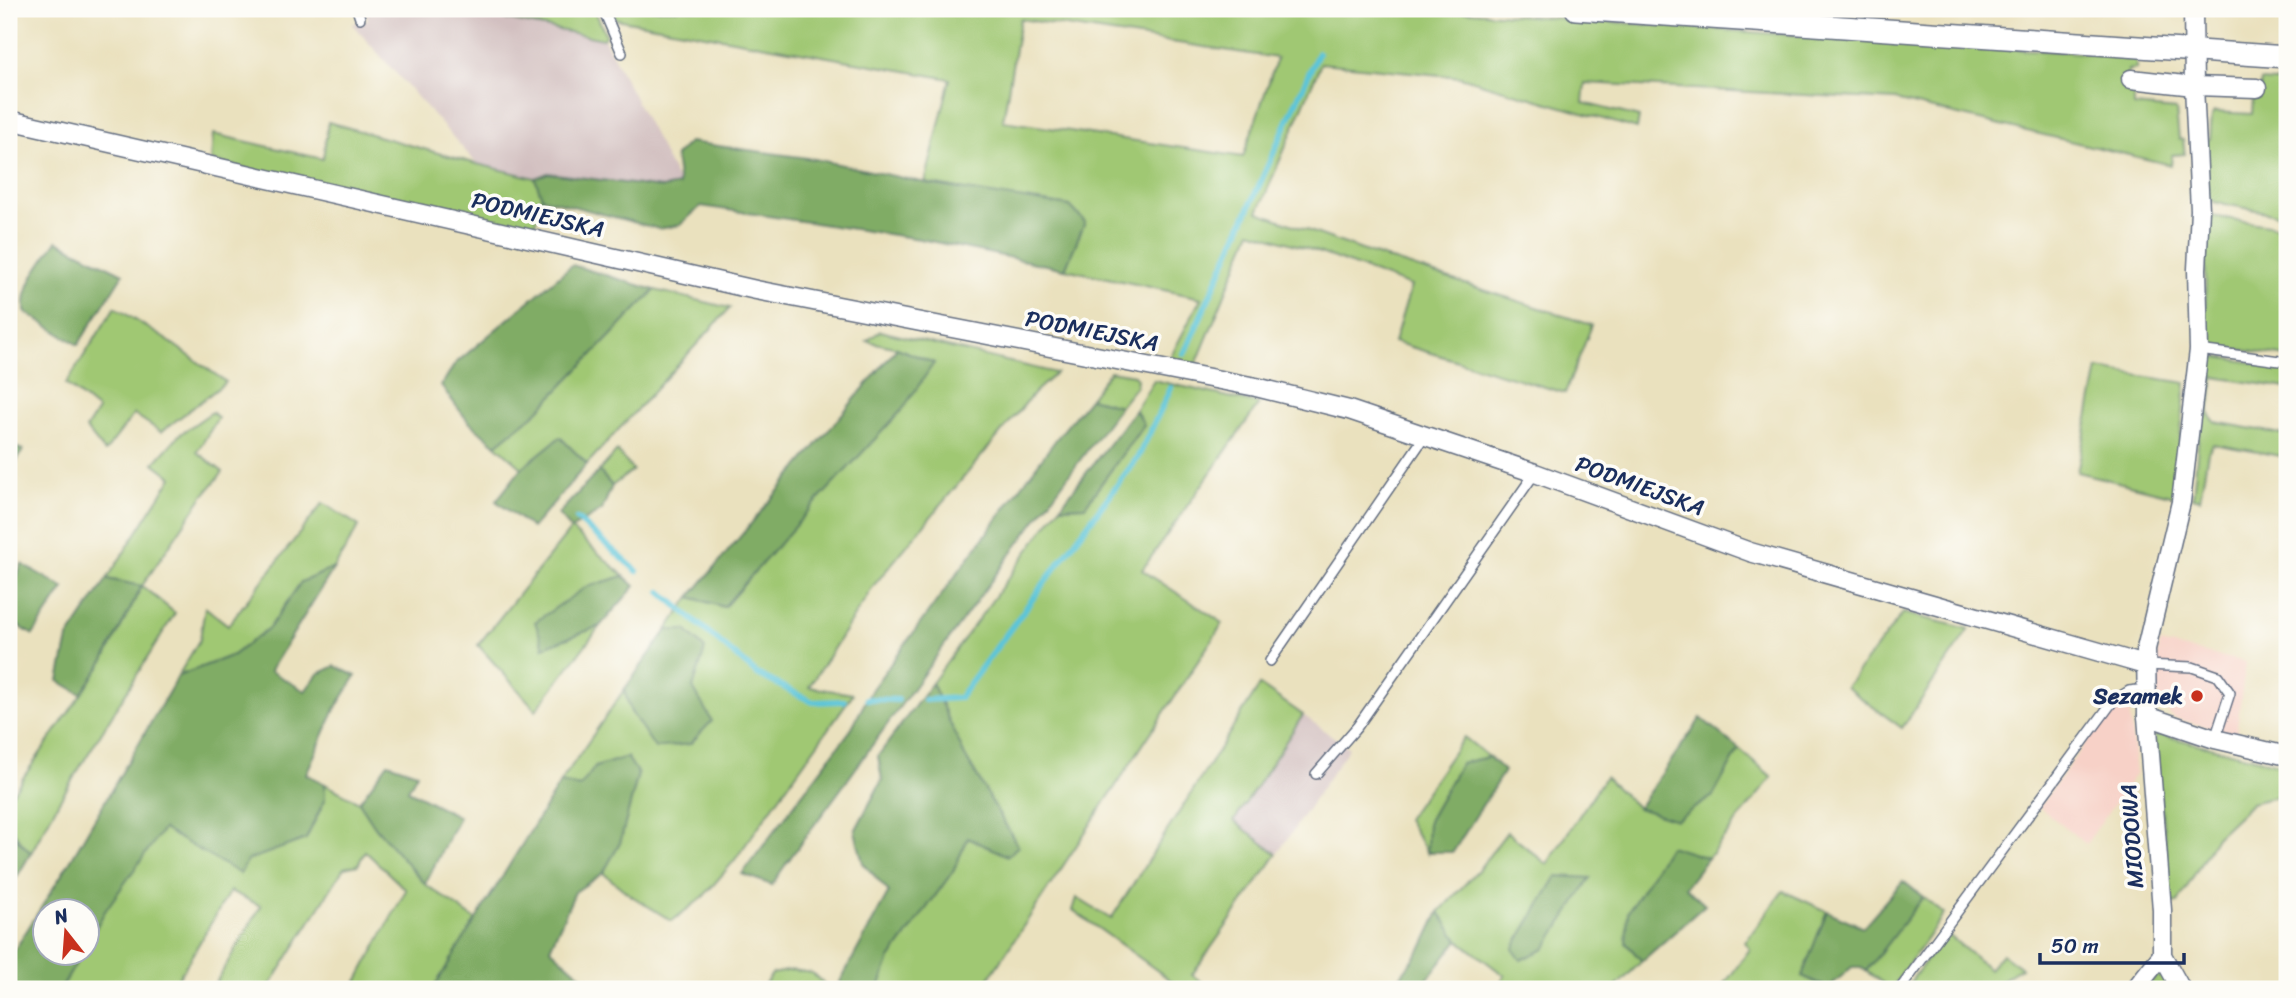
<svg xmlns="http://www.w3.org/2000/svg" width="2296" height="998" viewBox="0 0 2296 998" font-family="Sriracha,sans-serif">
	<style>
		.built { fill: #f7d1c7 }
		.industrial { fill: #d2bfc0 }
		.green { fill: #a0c873; stroke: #5e7c68; stroke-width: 2; fill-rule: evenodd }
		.forest { fill: #80ac65; stroke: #4e6e62; stroke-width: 2 }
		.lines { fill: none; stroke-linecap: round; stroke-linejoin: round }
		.stream { stroke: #5cc5d9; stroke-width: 6 }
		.service-casing { stroke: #636d80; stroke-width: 12 }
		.minor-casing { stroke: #636d80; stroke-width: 21 }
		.tertiary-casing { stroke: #636d80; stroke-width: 24 }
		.service { stroke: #fff; stroke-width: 9 }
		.minor { stroke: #fff; stroke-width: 18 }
		.tertiary { stroke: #fff; stroke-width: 21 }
		.poi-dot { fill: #c8321e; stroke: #fdfcf7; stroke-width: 2.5 }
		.labels { text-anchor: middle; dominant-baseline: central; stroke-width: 7; stroke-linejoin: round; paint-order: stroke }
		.street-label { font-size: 23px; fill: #1b2f5e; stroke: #fdfcf7 }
		.poi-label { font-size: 23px; font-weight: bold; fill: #1b2f5e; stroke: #fdfcf7; text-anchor: end }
	</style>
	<rect width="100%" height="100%" fill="#fdfcf7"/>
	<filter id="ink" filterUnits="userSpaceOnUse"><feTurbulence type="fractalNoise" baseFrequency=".0143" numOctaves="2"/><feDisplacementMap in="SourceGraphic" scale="14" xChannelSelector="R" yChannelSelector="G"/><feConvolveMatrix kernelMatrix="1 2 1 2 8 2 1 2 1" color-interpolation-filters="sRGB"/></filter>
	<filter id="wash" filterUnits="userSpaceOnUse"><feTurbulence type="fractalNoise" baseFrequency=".00686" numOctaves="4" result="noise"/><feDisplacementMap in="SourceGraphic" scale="28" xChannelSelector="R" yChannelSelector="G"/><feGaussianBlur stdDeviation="1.57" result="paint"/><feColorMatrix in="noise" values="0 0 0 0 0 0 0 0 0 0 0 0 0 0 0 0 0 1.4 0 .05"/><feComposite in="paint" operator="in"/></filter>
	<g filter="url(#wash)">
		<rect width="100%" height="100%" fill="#eae1be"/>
		<g class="built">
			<path d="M2160,643L2246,662L2236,734L2173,718L2160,704L2154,676Z"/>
			<path d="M2128,698L2136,773L2086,844L2039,807L2114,704Z"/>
		</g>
		<g class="industrial">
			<path d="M365,9H455L604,39L680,185L662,188L548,173L535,178L477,164L352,24L368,20Z"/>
			<path d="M1303,715L1349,748L1277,854L1234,822Z"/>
		</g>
		<g class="green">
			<path d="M455,9H594L606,35L603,39Z"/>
			<path d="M612,9H1431L1863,40L2136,56V69L2128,70V88L2134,89V106L2176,110L2179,139L2183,140L2185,154L2172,155L2171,165L1895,100L1585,83L1583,103L1639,117L1637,129L1460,77L1321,63L1258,212L1370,253L1592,325L1565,393L1394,342L1411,286L1315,251L1251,231L1195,367L1169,360L1201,298L1065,269L1085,222L1070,206L1004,197L925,183L950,79L616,19ZM1020,19L1277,58L1243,157L1003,121Z"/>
			<path d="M2261,81L2287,83V216L2214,202L2206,197L2205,140L2210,139L2212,115L2214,112L2252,114L2253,99L2259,98Z"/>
			<path d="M328,122L477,164L535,178L542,198L533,232L211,161L213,134L323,159Z"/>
			<path d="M2212,216L2287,228V357L2217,346L2208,341L2205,334L2206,223L2207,219Z"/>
			<path d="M655,290L730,308L587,464L560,437L522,468L496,445L537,412Z"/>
			<path d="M115,307L173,344L226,382L161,432L134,414L105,452L86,429L98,410L66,384Z"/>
			<path d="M880,331L1056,373L1034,393L874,585L809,687L853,694L734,861L703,897L672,921L630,895L603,873L620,843L638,775L627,757L595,767L580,787L560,783L624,690L631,712L693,688L686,630H667L690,597L724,607L934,363L897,348L867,341Z"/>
			<path d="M2212,356L2287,368V388L2214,377L2209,413L2215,422L2287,435V457L2213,444L2208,452L2200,499L2193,497L2206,359Z"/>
			<path d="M2098,369L2186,383L2174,496L2077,472Z"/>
			<path d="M1110,371L1134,375L1137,379L1136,386L1120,406L1090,398Z"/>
			<path d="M1154,380L1259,404L1142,570L1223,623L982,989H876L890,959L953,871L968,838L1008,855L1018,846L965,756L932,683L1060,507L1085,506L1144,425L1135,410Z"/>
			<path d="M212,412L218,418L197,452L223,472L203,496L142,586L175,613L58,803L31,853C11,832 9,827 9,798L101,666L142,586L107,579L172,477L154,463L179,435Z"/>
			<path d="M617,451L633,470L612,486L599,471Z"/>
			<path d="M323,503L359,526L334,568L301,582L270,627L233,655L178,676L200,639L205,607L228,625Z"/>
			<path d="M571,529L624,576L586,587L544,647L600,626L536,710L478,645Z"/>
			<path d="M1903,613L1969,629L1902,728L1846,687Z"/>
			<path d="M1260,685L1303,715L1234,821L1277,854L1192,975L1212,989H1183L1073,910L1077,898L1111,919Z"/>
			<path d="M2161,735L2287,766V794L2252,803L2216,837L2178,903L2171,902L2154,737Z"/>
			<path d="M1464,737L1489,757L1461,763L1428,821L1427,852L1407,819Z"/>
			<path d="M1739,749L1772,777L1708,858L1669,847L1626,943L1642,961L1614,989H1496L1505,976L1458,940L1439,912L1479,869L1507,832L1547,864L1605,777L1638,808L1676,820L1713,796Z"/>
			<path d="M325,784L359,802L376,828L425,884L476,920L433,989H353L406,890L365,851L358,865L344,868L268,989H212L261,906L230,891L172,989H61L82,953H88C88,923 144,856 163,829L248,860L306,839L325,800Z"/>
			<path d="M1783,891L1827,911L1802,976L1828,988L1721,989L1750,949L1745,942Z"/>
			<path d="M1923,897L1944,914L1891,989L1866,971Z"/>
			<path d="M1946,933L1989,969L2002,954L2021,968L1988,989H1905Z"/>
			<path d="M792,970L812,973L829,989H761L772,974Z"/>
			<path d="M2158,974L2164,975L2173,989H2144Z"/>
		</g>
		<g class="forest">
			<path d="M689,142L815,159L940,186L1070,206L1085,222L1065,269L920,239L701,206L680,225L659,229L542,198L535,178L548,173L662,188L679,185L675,156Z"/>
			<path d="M57,241L123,274L78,345L25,312C22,284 42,262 57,241Z"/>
			<path d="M572,265L655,290L537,412L496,445L468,421L441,386L455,364Z"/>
			<path d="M897,348L934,363L902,410L810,509L724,607L690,597Z"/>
			<path d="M1090,398L1120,406C1031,526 943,646 856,768C828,808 798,844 772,885L742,874L850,731L872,689L1057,438Z"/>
			<path d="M1135,410L1144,424L1085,506L1060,507Z"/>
			<path d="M560,437L587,464L532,528L496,501L522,468Z"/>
			<path d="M9,445L23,450L9,474Z"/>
			<path d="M599,471L612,486L602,510L571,529L558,514Z"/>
			<path d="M22,564L64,588L33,635L9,620V596Z"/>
			<path d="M334,568L270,671L305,691L318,674L335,666L356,676L335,709L306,774L325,784V799L306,839L248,860L240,874L163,829L105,911L88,942V911H46V953H82L61,989H9V959L69,863L178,676L233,655L270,627L301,582Z"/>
			<path d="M624,576L635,586L600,626L544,647L535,622L586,587Z"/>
			<path d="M107,579L142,586L101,666L81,694L59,681L68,638Z"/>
			<path d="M667,630H686L705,649L693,688L712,721L690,744L655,748L631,712L624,690Z"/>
			<path d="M932,683L965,756L1018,846L1008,856L968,838L953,871L890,959L879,987L876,989H836L889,892L863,863L855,831L882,780L878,756Z"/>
			<path d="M1701,718L1739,749L1713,796L1676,820L1638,808Z"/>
			<path d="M627,757L638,774L620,843L603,873L575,892L550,948L596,989H433L560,783L580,787L595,767Z"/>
			<path d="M1489,757L1504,771L1453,852H1427L1428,821L1461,763Z"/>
			<path d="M388,763L417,773L408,790L459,817L425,884L376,828L359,802Z"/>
			<path d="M9,818L14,836L31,853L9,890Z"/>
			<path d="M1669,846L1708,858L1685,887L1705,905L1642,961L1626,943L1628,912Z"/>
			<path d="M1557,876L1591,878L1545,949L1521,960L1513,949Z"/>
			<path d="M1903,881L1923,897L1866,971L1861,967H1852L1828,988L1802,976L1827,911L1863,927Z"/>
			<path d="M1439,912L1458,940L1420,989L1392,988L1423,946Z"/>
		</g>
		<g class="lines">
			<g class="stream">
				<path d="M1184,354L1318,53"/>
				<path d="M577,519L637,571"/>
				<path d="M661,592L757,674L813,702L844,701"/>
				<path d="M867,699L898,700"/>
				<path d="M925,700L959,698L1138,457L1171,388"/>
			</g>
		</g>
	</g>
	<g filter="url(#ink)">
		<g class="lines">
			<g class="service-casing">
				<g id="service">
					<path d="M357,9L360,18"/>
					<path d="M603,9L622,53"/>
					<path d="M2199,350L2287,362"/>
					<path d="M1270,661L1425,436"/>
					<path d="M2145,665L2192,667L2218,676L2230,693L2215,739"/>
					<path d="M1316,774L1357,727L1535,473"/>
					<path d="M1900,989L2113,701L2129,691L2146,689"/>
				</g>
			</g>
			<g class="minor-casing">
				<g id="minor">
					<path d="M2131,79L2194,86L2257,88"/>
					<path d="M9,120L756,290L1256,387L1349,410L1535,473L1750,552L2145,665"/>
					<path d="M2147,716L2215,739L2287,756"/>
					<path d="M2135,989L2162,955"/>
					<path d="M2181,989L2162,955V910L2147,716L2146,649L2181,502L2199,350L2197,269L2200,210L2194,86L2193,9"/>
				</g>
			</g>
			<g class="tertiary-casing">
				<path id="tertiary" d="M1576,9L2287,57"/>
			</g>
			<use href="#service" class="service"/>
			<use href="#minor" class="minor"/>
			<use href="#tertiary" class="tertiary"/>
		</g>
	</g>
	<circle class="poi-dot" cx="2197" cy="696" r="7"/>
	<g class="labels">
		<g class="street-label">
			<text transform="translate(538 215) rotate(13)">PODMIEJSKA</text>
			<text transform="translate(1092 331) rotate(11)">PODMIEJSKA</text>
			<text transform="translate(1640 486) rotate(20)">PODMIEJSKA</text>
			<text transform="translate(2132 836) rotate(-94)">MIODOWA</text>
		</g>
		<g class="poi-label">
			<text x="2183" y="696">Sezamek</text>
		</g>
	</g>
	<rect width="2296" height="998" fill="none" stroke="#fdfcf7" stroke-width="35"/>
	<g transform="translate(66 932) rotate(343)"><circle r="33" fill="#fdfcf7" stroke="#a3aaba" stroke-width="2"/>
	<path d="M0-5L12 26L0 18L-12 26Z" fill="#c8321e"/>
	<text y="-10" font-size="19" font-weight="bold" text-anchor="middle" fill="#1b2f5e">N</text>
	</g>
	<path d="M2040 953v10h144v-10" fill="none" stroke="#1b2f5e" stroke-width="3.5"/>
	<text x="2051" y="953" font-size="21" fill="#1b2f5e" stroke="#fdfcf7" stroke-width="5" paint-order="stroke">50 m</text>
</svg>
